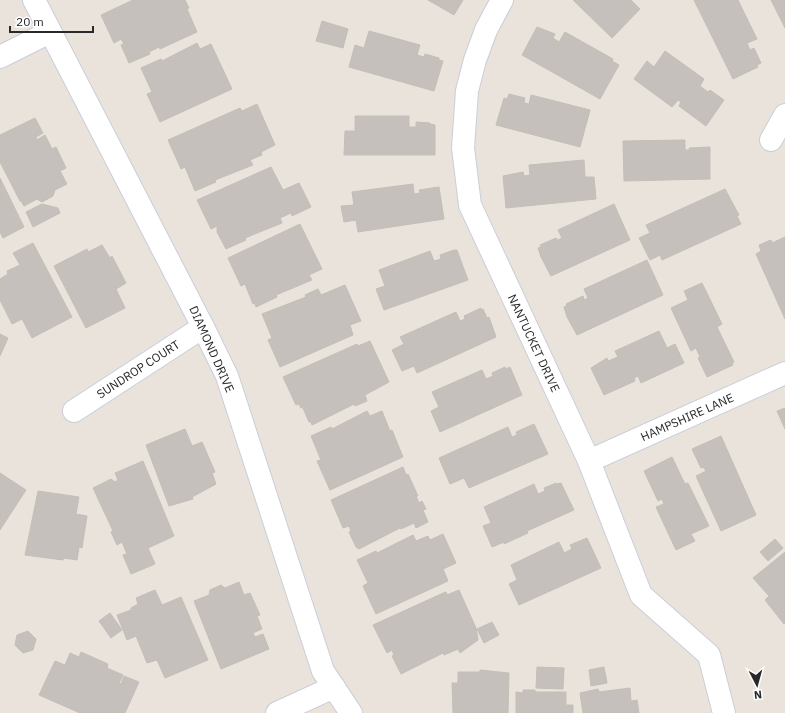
<svg xmlns="http://www.w3.org/2000/svg" width="785" height="713" viewBox="0 0 785 713" font-family="'IBM Plex Sans',sans-serif">
	<style>
		.building { fill: #c5c0bb; stroke: #c5beb6 }
		.lines { fill: none; stroke-linecap: round; stroke-linejoin: round }
		.minor-casing { stroke: #caced9; stroke-width: 24 }
		.minor { stroke: #fff; stroke-width: 22 }
		.labels { text-anchor: middle; dominant-baseline: central; stroke-width: 3.5; stroke-linejoin: round; paint-order: stroke }
		.street-label { font-size: 12px; fill: #292929; stroke: #fff }
	</style>
	<rect width="100%" height="100%" fill="#eae3dc"/>
	<g class="building">
		<path d="M133,0H185L189,8L187,9L197,32L160,49L159,47L149,52L150,54L129,63L121,45L124,44L121,39L114,43L101,15Z"/>
		<path d="M428,0H463L454,15Z"/>
		<path d="M573,0H631L640,9L612,38Z"/>
		<path d="M694,0H738L757,39L747,43L750,50L754,48L761,63L757,65L758,67L733,79Z"/>
		<path d="M771,0H785V28Z"/>
		<path d="M322,21L348,29L343,48L316,41Z"/>
		<path d="M537,27L555,34L553,38L559,42L565,32L613,59L612,61L619,65L600,99L522,55Z"/>
		<path d="M369,31L420,45L417,55L424,57L425,54L439,58V60L443,61L434,91L349,67L355,45L364,48Z"/>
		<path d="M197,43L200,49L211,44L232,89L160,122L147,94L152,92L141,68L161,59L162,61Z"/>
		<path d="M665,51L704,79L700,86L708,92L710,90L724,100L706,126L679,106L681,102L678,100L672,107L634,79L647,61L654,67Z"/>
		<path d="M509,94L525,98L524,103L529,104L531,95L590,110L580,147L496,125L504,98L507,99Z"/>
		<path d="M257,104L275,145L261,152L262,155L250,160L253,165L215,180L216,182L195,191L185,167L181,169L168,140L240,108L242,111Z"/>
		<path d="M355,116H409V127H416V122L430,123V124L435,125V155H344L345,131H355Z"/>
		<path d="M35,118L43,133L36,137L37,140L45,135L52,149L56,147L66,168L60,171L67,184L55,190L53,196L42,202L37,199L24,206L21,201H20L0,162V135Z"/>
		<path d="M685,140V150H690L689,148L710,147V179L624,181L623,141Z"/>
		<path d="M584,160L585,177H594L596,199L506,208L503,176L523,172L524,176L530,175L529,165Z"/>
		<path d="M271,167L283,190L299,183L311,207L292,216L291,213L280,218L282,223L245,238L246,240L226,249L217,232V226L211,229L197,200Z"/>
		<path d="M0,178L24,227L3,238L0,232Z"/>
		<path d="M413,184L414,194L420,193L419,190L439,187L444,219L358,232L356,220L344,222L341,206L354,205L352,192Z"/>
		<path d="M725,189L739,215L737,216L741,224L662,260L660,255L650,260L639,238L650,233L646,225Z"/>
		<path d="M42,204L58,208L60,213L33,227L26,212Z"/>
		<path d="M614,204L630,240L551,276L541,257L538,248L541,247L540,245L556,238L558,240L562,238L558,230Z"/>
		<path d="M300,224L322,269L309,275L312,280L276,295L277,297L256,307L255,303L253,304L245,284L241,286L228,258Z"/>
		<path d="M785,237V319L756,254L761,251L759,245L771,240L772,243Z"/>
		<path d="M33,243L72,317L32,338L22,319L12,324L0,300V279L8,274L7,271L20,265L13,253Z"/>
		<path d="M102,245L110,258L112,256L126,283L116,289L125,308L86,328L54,266L87,249L88,252Z"/>
		<path d="M454,250H457L468,280L384,310L376,289L385,286L379,270L430,251L434,261L441,259L440,255Z"/>
		<path d="M647,260L663,295L577,335L567,317L564,307L567,306L566,304L583,296L584,300L588,298L584,289Z"/>
		<path d="M702,283L722,324L717,327L734,362L732,363L733,365L707,377L698,358L700,357L696,348L691,351L671,308L688,300L684,291Z"/>
		<path d="M345,285L361,321L350,325L353,335L280,367L268,340L272,338L262,314L306,297L305,295L318,289L321,295Z"/>
		<path d="M481,308V310L483,309L487,318L489,317L496,337L417,373L414,366L402,371L392,350L404,344L400,337L456,312L460,321L465,319L464,316Z"/>
		<path d="M659,331L667,348L675,344L684,363L641,383L638,376L634,378L635,381L604,395L591,368L607,358L608,361L618,357L615,351Z"/>
		<path d="M0,334L8,338L0,356Z"/>
		<path d="M370,341L389,382L365,395L367,401L355,406L354,404L312,425L311,422H309L303,408L305,407V406L301,408L299,404L296,405L283,377L357,344L358,346Z"/>
		<path d="M505,367L506,369L510,367L522,395L440,432L431,411L439,407L432,392L482,370L486,379L493,376L492,373Z"/>
		<path d="M785,408V429L777,411Z"/>
		<path d="M367,411L370,416L382,411L390,431L392,430L403,457L330,490L317,461L321,460L311,436L331,427L332,429Z"/>
		<path d="M534,424L548,454L469,488L464,478L450,484L439,458L508,427L512,437L517,435L516,432Z"/>
		<path d="M185,429L192,446L202,442L215,472L212,473L216,484L192,497L193,499L169,506L146,445Z"/>
		<path d="M721,436L756,515L721,531L696,476L706,471L703,467L701,468L692,449Z"/>
		<path d="M672,457L685,484L688,483L709,526L691,534L695,541L676,550L656,507L664,504L662,499L658,501L644,471Z"/>
		<path d="M143,461L174,536L148,548L155,564L131,574L123,555L127,554L122,542L117,545L111,532L113,531L93,488L111,479L115,482L118,480L115,473Z"/>
		<path d="M403,467L406,475L408,474L418,496H416L419,503L422,501L426,509L423,510L428,522L416,528L414,523L401,529L400,528L359,549L356,547L349,532L351,531L349,526L343,528L331,500Z"/>
		<path d="M0,473L26,490L0,530Z"/>
		<path d="M556,483L557,484L561,483L574,510L527,531L528,533L504,544V542L492,547L483,526L491,523L484,507L534,484L538,494L545,491L544,488Z"/>
		<path d="M38,491L79,497L76,514L87,516L82,548L79,547L77,560L64,558L63,560L25,555Z"/>
		<path d="M443,534L456,563L443,569L448,581L376,614L363,586L368,583L357,560L376,551L377,553L413,535L416,541L428,536L430,540Z"/>
		<path d="M587,538L601,568L519,605L509,584L517,580L511,565L559,542L564,553L572,549L570,545Z"/>
		<path d="M775,539L783,548L768,561L760,552Z"/>
		<path d="M785,552V623L784,624L765,600L769,596L753,578Z"/>
		<path d="M239,582L244,595L250,593L260,615L257,616L262,629L253,633L255,637L263,634L269,649L221,669L194,601L209,595L210,590L221,585L225,588Z"/>
		<path d="M155,590L162,605L181,597L208,660L165,678L157,660L147,663L136,636L127,640L117,615L131,610V608L138,604L136,598Z"/>
		<path d="M459,590L476,628L478,640L460,653L458,649L444,655L443,653L401,674L392,656L394,655L392,650L387,653L373,625L441,594L446,592L447,595Z"/>
		<path d="M110,613L122,630L111,638L99,621Z"/>
		<path d="M492,622L499,635L484,643L477,629Z"/>
		<path d="M28,631L36,639L33,650L23,653L15,645L17,635Z"/>
		<path d="M81,652L108,664L107,668L123,675L119,683L121,684L124,676L139,682L125,713H80L39,695L55,661L65,665L70,653L79,657Z"/>
		<path d="M537,667L564,668L563,689L536,688Z"/>
		<path d="M604,667L607,683L591,686L589,670Z"/>
		<path d="M480,670L509,673L508,713H453L452,683H458V672H480Z"/>
		<path d="M630,688L631,701L637,700L639,713H583L580,693L598,689L599,692Z"/>
		<path d="M523,690H535V692H566V705H573V713H516V692L523,693Z"/>
	</g>
	<g class="lines">
		<g class="minor-casing">
			<g id="minor">
				<path d="M34,0L203,327L227,376L323,671L351,713"/>
				<path d="M502,0L486,30L475,60L467,91L463,148L470,205L589,461L641,595L709,655L724,713"/>
				<path d="M0,57L50,32"/>
				<path d="M771,140L785,115"/>
				<path d="M74,411L203,327"/>
				<path d="M589,461L785,373"/>
				<path d="M277,713L334,687"/>
			</g>
		</g>
		<use href="#minor" class="minor"/>
	</g>
	<g class="labels">
		<g class="street-label">
			<text transform="translate(534 343) rotate(65)">NANTUCKET DRIVE</text>
			<text transform="translate(212 349) rotate(66)">DIAMOND DRIVE</text>
			<text transform="translate(138 369) rotate(-33)">SUNDROP COURT</text>
			<text transform="translate(687 417) rotate(-24)">HAMPSHIRE LANE</text>
		</g>
	</g>
	<g transform="translate(757 685) rotate(174)" stroke="#ffffff" stroke-width="3" paint-order="stroke">
	<path d="M0-3L7 15L0 10L-7 15Z" fill="#292929"/>
	<text y="-6" font-size="11" font-weight="bold" text-anchor="middle" fill="#292929">N</text>
	</g>
	<path d="M10 26v6h83v-6" fill="none" stroke="#292929" stroke-width="2"/>
	<text x="16" y="26" font-size="12" fill="#292929" stroke="#ffffff" stroke-width="3" paint-order="stroke">20 m</text>
</svg>
